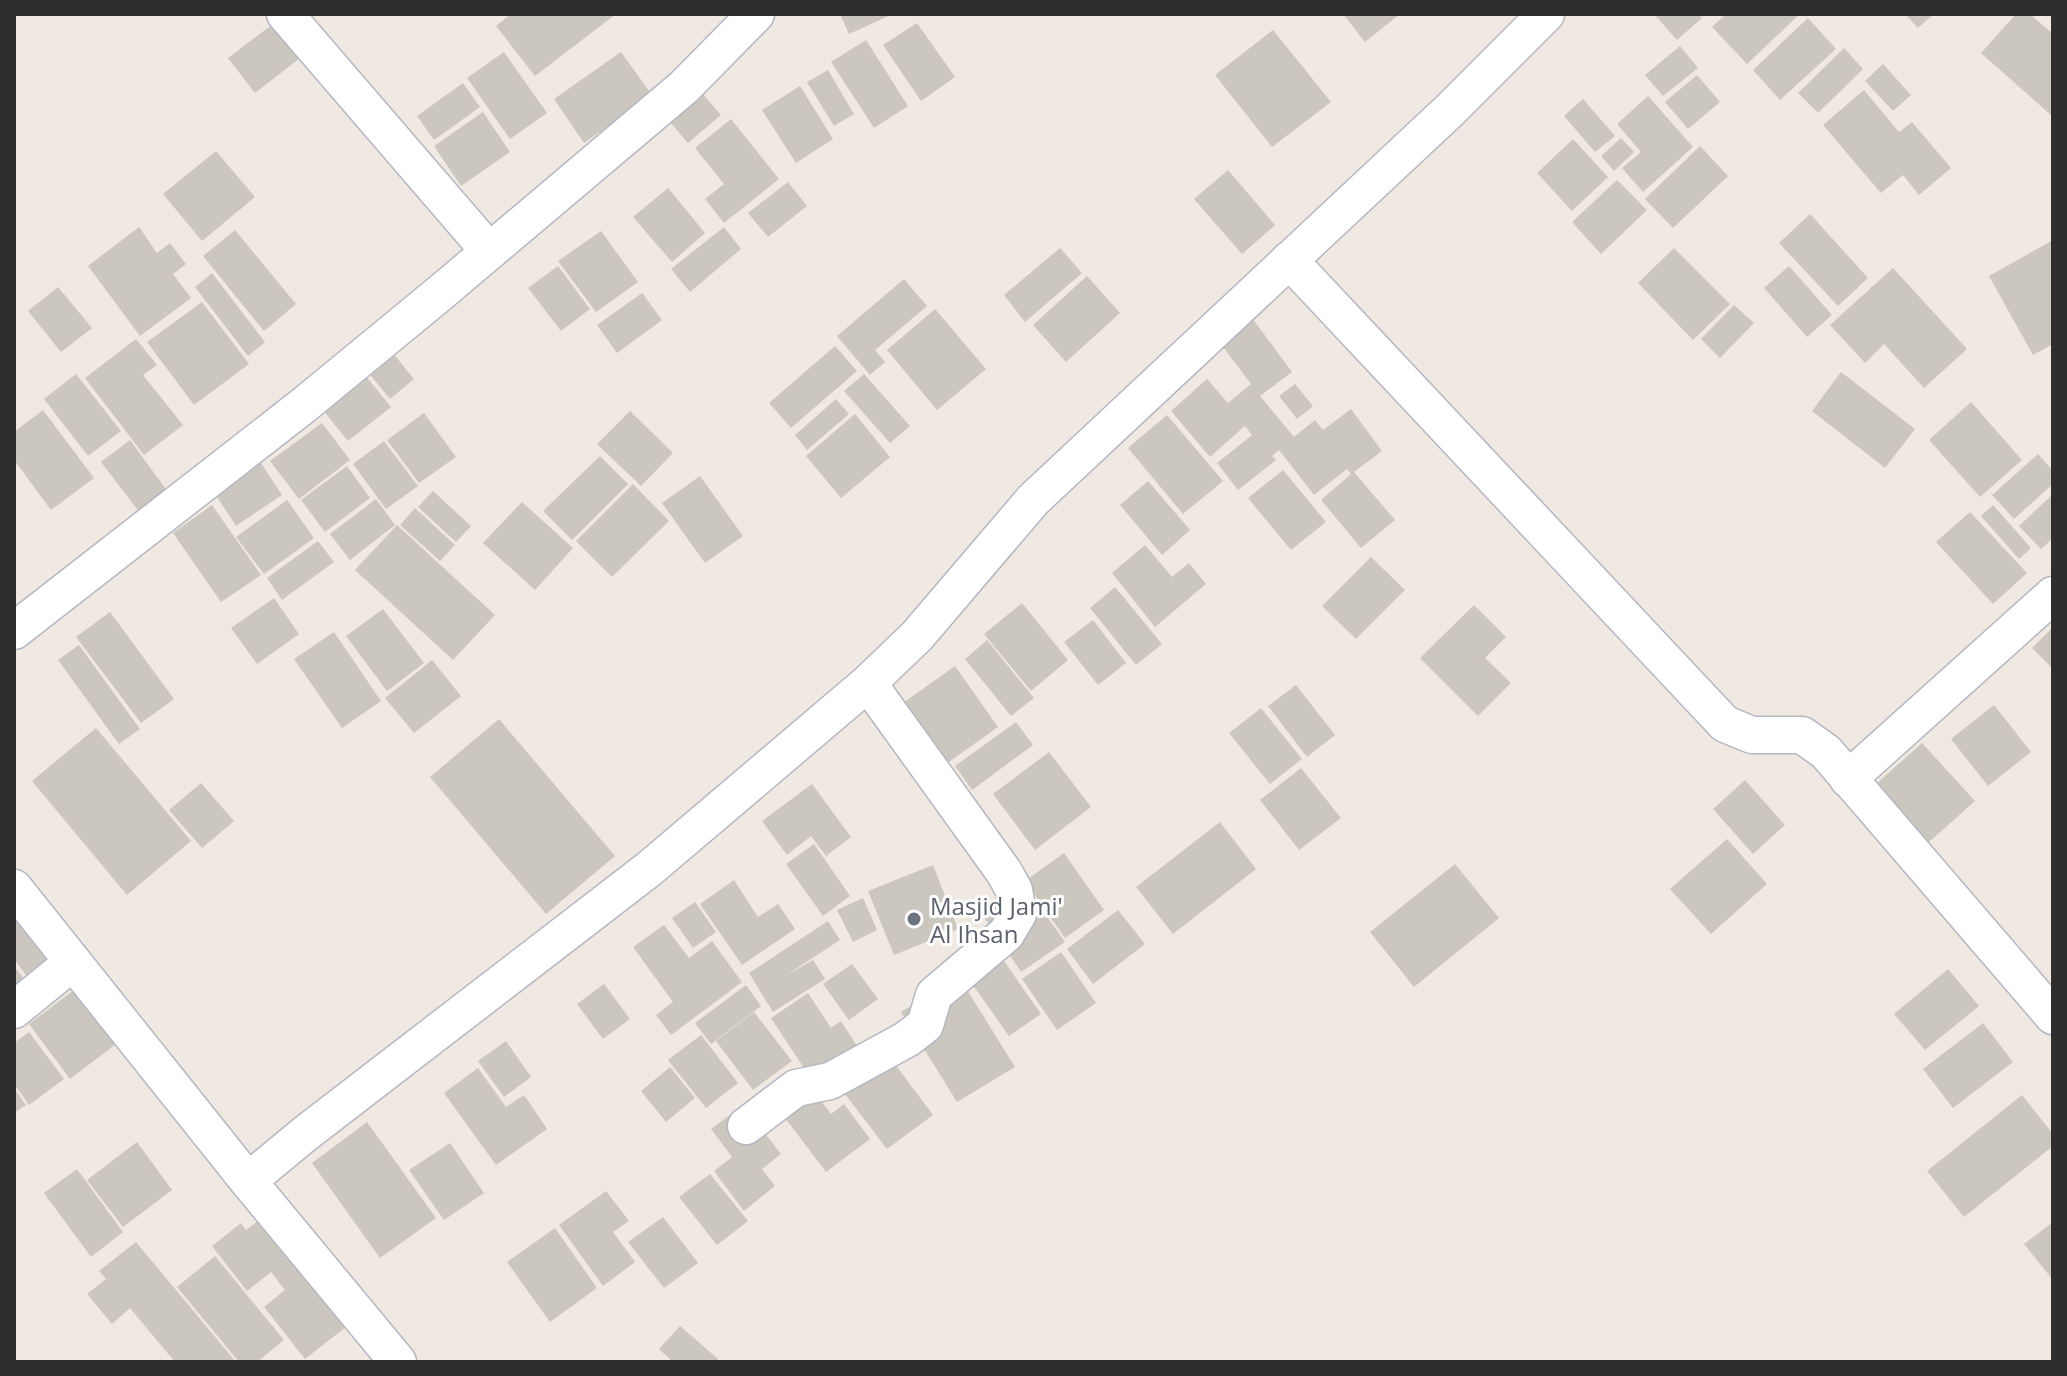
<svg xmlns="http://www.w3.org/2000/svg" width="2067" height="1376" viewBox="0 0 2067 1376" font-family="'Open Sans',sans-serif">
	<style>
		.building { fill: #cbc7bf }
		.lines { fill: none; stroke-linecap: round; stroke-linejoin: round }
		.street-casing { stroke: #b4b7c1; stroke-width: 39 }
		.street { stroke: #fff; stroke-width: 36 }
		.worship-dot { fill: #6b7280; stroke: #fff; stroke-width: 3 }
		.labels { text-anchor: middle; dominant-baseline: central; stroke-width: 6; stroke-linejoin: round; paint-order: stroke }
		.worship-label { font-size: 24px; fill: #5b616d; stroke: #fff; text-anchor: start }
	</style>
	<rect width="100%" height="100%" fill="#efe9e1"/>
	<g class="building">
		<path d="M511,14H616L535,76L496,26Z"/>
		<path d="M840,14H893L849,34Z"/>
		<path d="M1343,14H1400L1365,42Z"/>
		<path d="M1654,14H1698L1702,18L1677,40Z"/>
		<path d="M1726,14H1800L1747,64L1712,27Z"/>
		<path d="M1905,14H1934L1918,28Z"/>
		<path d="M2016,14H2030L2053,34V117L1981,53Z"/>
		<path d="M1808,18L1836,49L1780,100L1753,70Z"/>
		<path d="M277,21L304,55L255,93L228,58Z"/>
		<path d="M917,23L955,77L921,101L883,45Z"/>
		<path d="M1273,30L1331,102L1272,147L1215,75Z"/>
		<path d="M866,40L908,106L874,128L831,62Z"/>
		<path d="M1680,46L1698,68L1663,96L1645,75Z"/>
		<path d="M1844,48L1863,69L1818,113L1798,93Z"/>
		<path d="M504,52L547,113L510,139L467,78Z"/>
		<path d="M621,52L652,95L584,143L554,99Z"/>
		<path d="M1883,64L1911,95L1893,111L1865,81Z"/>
		<path d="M828,70L854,114L834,126L807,82Z"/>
		<path d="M1697,75L1720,102L1688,129L1665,102Z"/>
		<path d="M463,83L480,107L434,140L417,116Z"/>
		<path d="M696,86L721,115L688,143L663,114Z"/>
		<path d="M800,86L833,139L796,163L762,110Z"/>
		<path d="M1864,90L1899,132L1912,122L1951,168L1919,195L1903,175L1881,193L1823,125Z"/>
		<path d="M1648,96L1693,147L1643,192L1622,168L1641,152L1617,124Z"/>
		<path d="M1583,99L1615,136L1595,152L1564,116Z"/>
		<path d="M483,112L510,152L461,186L434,146Z"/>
		<path d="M731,119L779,179L724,223L705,199L724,184L695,148Z"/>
		<path d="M1621,138L1634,152L1614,171L1601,156Z"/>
		<path d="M1573,139L1608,177L1572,211L1537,173Z"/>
		<path d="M1700,146L1728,176L1673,228L1645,199Z"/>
		<path d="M216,151L255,197L202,241L163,194Z"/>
		<path d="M1228,170L1275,225L1242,254L1194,199Z"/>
		<path d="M1617,180L1647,210L1601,254L1572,222Z"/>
		<path d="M788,182L807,206L768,237L748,213Z"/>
		<path d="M668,188L705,233L672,262L633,217Z"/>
		<path d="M1810,214L1868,278L1838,306L1779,243Z"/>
		<path d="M139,227L157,253L170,243L186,264L173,274L191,298L140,336L88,266Z"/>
		<path d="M724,227L741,249L690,292L671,269Z"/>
		<path d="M235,230L296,304L264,331L203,256Z"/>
		<path d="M601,231L638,282L596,312L558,261Z"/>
		<path d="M2053,240V344L2033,355L1989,276Z"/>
		<path d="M1060,248L1082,273L1025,322L1004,295Z"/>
		<path d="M1674,248L1730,304L1693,340L1638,283Z"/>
		<path d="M558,266L590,309L561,331L528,288Z"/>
		<path d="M1789,266L1832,315L1807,337L1764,288Z"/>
		<path d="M1893,268L1967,349L1924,388L1884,344L1865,363L1830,325Z"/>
		<path d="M212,273L265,342L248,356L195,287Z"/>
		<path d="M1087,276L1120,313L1066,362L1033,325Z"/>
		<path d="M904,279L927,306L875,350L885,362L870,375L837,336Z"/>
		<path d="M58,287L92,328L61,352L28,311Z"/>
		<path d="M642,293L662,320L617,353L597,325Z"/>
		<path d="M202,302L249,364L194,405L147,342Z"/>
		<path d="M1734,305L1754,323L1720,358L1701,339Z"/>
		<path d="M935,309L986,369L937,410L887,350Z"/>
		<path d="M1247,311L1292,372L1260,396L1294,437L1315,420L1323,430L1351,409L1382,451L1354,472L1395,520L1361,548L1321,500L1351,474L1347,469L1314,495L1279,450L1272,456L1276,460L1238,490L1217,463L1252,435L1245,426L1210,457L1171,411L1207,379L1228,403L1251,384L1214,335Z"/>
		<path d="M136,339L157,365L143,375L183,425L144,455L85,378Z"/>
		<path d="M835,346L857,371L791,428L769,403Z"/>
		<path d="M388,347L414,379L390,399L364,367Z"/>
		<path d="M360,369L391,407L348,441L318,404Z"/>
		<path d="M1841,372L1915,429L1885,468L1812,411Z"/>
		<path d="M76,374L121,431L88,456L44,399Z"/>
		<path d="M864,374L910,426L890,443L844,391Z"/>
		<path d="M1295,384L1313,406L1297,419L1279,396Z"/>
		<path d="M836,399L849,414L807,450L795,435Z"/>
		<path d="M1971,402L2022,460L1980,497L1929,440Z"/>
		<path d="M43,410L94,478L51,510L14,460V432Z"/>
		<path d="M630,411L673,453L641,486L597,444Z"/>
		<path d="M424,413L456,457L419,483L387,440Z"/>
		<path d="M855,414L890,457L841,498L806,456Z"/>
		<path d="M1167,415L1223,481L1183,514L1128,448Z"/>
		<path d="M322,423L350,460L299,499L270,461Z"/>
		<path d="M130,440L168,492L140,513L101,462Z"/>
		<path d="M384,441L418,486L386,509L353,464Z"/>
		<path d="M2038,454L2053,471V484L2014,519L1992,495Z"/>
		<path d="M600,456L628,484L572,540L543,511Z"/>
		<path d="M259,460L282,495L236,526L213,491Z"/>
		<path d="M347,466L370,498L325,532L301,500Z"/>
		<path d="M1283,470L1326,522L1291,550L1248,498Z"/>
		<path d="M700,476L743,536L705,563L662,503Z"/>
		<path d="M1148,481L1190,530L1162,555L1120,505Z"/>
		<path d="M633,484L669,521L612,577L576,541Z"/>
		<path d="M433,491L471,526L456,542L418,507Z"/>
		<path d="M2053,494V538L2041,549L2019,526Z"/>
		<path d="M376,499L395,525L350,560L330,534Z"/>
		<path d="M287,500L314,538L264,574L236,537Z"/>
		<path d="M522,502L573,548L535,590L483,543Z"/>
		<path d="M212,505L261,575L221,602L173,533Z"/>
		<path d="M1993,505L2031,548L2019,559L1981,516Z"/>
		<path d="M415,508L455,545L440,561L400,525Z"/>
		<path d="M1970,512L2027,573L1993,604L1936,542Z"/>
		<path d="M397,525L495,615L453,660L355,570Z"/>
		<path d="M318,541L334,562L282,600L267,578Z"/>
		<path d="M1145,545L1172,577L1189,563L1206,584L1155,627L1112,573Z"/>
		<path d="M1371,557L1405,590L1356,639L1322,606Z"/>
		<path d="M1115,587L1162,644L1136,665L1090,608Z"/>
		<path d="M274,598L299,634L257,664L231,628Z"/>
		<path d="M1022,603L1068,660L1031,691L984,634Z"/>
		<path d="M1474,605L1506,637L1485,658L1511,683L1478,716L1420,658Z"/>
		<path d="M383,609L424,663L387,691L346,636Z"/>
		<path d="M110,612L174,699L141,723L76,637Z"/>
		<path d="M1093,620L1126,663L1098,685L1064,642Z"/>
		<path d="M2053,627V669L2032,648Z"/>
		<path d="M334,632L381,701L342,728L294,659Z"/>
		<path d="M987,640L1034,698L1011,716L965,659Z"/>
		<path d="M79,645L140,729L119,744L58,660Z"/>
		<path d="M432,660L461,696L414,733L385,698Z"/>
		<path d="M955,666L998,727L939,769L896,708Z"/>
		<path d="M1296,685L1335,735L1307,757L1268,706Z"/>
		<path d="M1994,705L2031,752L1988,786L1951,739Z"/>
		<path d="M1261,708L1302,759L1270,784L1229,733Z"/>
		<path d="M499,719L615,856L546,914L430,777Z"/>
		<path d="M1016,722L1033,745L972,790L955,766Z"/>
		<path d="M96,728L191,841L127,895L32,781Z"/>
		<path d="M1922,743L1975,801L1928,843L1875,785Z"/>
		<path d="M1049,752L1091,807L1035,850L993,794Z"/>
		<path d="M1301,768L1341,818L1299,850L1260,800Z"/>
		<path d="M1745,780L1785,825L1753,854L1713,809Z"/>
		<path d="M201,783L234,821L202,848L169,810Z"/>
		<path d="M812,784L851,837L826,856L811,836L787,855L762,821Z"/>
		<path d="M1220,822L1256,869L1173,934L1136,887Z"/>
		<path d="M1727,839L1767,884L1711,934L1670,889Z"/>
		<path d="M814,844L850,896L823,916L786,864Z"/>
		<path d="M1064,853L1104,910L1065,938L1025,881Z"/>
		<path d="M1455,864L1499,918L1414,987L1370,932Z"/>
		<path d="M933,865L958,929L894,955L868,891Z"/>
		<path d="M734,880L758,917L778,904L795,929L742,965L700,904Z"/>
		<path d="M1024,884L1065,942L1021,972L982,914Z"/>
		<path d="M863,898L877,930L853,942L837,910Z"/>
		<path d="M695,902L716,932L693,948L672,918Z"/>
		<path d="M1118,910L1145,944L1093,984L1067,949Z"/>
		<path d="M14,917L55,952L26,975L14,959Z"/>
		<path d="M828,921L840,940L785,976L813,960L825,979L773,1012L749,973Z"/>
		<path d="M664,925L689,958L712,941L742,982L671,1035L656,1015L673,1002L633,947Z"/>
		<path d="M995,948L1041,1014L1009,1036L963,971Z"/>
		<path d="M1061,952L1096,1003L1057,1030L1022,979Z"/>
		<path d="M852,964L878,999L849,1020L823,984Z"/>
		<path d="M14,966L26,981L14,990Z"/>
		<path d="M1948,969L1979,1006L1925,1050L1894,1014Z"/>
		<path d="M959,977L1015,1067L957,1102L901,1012Z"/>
		<path d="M604,984L630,1019L603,1039L577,1004Z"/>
		<path d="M746,985L761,1006L711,1044L695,1023Z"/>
		<path d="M74,990L116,1044L70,1079L29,1024Z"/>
		<path d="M808,993L831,1028L841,1021L857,1046L810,1077L771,1018Z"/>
		<path d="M754,1012L792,1061L753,1090L716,1041Z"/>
		<path d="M1983,1023L2013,1062L1953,1108L1923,1069Z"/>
		<path d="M29,1032L64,1079L29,1105L14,1084V1043Z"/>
		<path d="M701,1035L738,1083L706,1108L668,1060Z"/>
		<path d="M506,1041L531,1077L504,1097L478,1061Z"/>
		<path d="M891,1059L933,1115L887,1149L845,1094Z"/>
		<path d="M670,1067L695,1098L666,1122L641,1091Z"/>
		<path d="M478,1068L506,1107L524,1095L547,1129L496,1165L444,1093Z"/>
		<path d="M14,1088L26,1105L14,1113Z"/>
		<path d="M813,1090L831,1114L844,1104L870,1139L826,1172L782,1114Z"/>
		<path d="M2022,1095L2053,1134V1146L1964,1217L1927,1171Z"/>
		<path d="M743,1105L781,1154L762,1169L775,1186L744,1211L714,1171L732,1157L711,1129Z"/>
		<path d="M367,1122L436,1218L380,1258L312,1163Z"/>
		<path d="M137,1142L172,1190L123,1227L87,1180Z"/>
		<path d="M450,1143L484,1193L444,1220L409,1170Z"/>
		<path d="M77,1169L123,1232L91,1257L44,1193Z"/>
		<path d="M710,1174L748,1221L717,1245L679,1197Z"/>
		<path d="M606,1191L629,1221L613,1232L635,1262L603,1286L559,1225Z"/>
		<path d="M275,1208L360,1316L305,1359L264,1307L285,1290L271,1272L247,1291L212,1246L241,1223L246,1230Z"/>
		<path d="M663,1217L698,1263L664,1288L628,1242Z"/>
		<path d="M2053,1222V1280L2024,1244Z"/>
		<path d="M555,1228L597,1288L550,1322L507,1262Z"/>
		<path d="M136,1242L236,1362H175L130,1308L112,1324L87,1294L106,1279L99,1271Z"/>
		<path d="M215,1256L284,1340L257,1362H239L177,1287Z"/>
		<path d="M680,1326L718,1359L715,1362H673L659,1349Z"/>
	</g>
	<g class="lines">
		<g class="street-casing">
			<g id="street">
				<path d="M285,14L489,251"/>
				<path d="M1289,260L1725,724L1752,735H1802L1826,752L2053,1016"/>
				<path d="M14,631L304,405L439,294L684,87L756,14"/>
				<path d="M1848,779L2053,595"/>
				<path d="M14,888L248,1181L306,1133L649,869L868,683L917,636L1033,500L1450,110L1546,14"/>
				<path d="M14,1010L73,962"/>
				<path d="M746,1126L796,1088L830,1081L907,1039L925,1025L934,995L1006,934L1018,914L1014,890L1004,872L868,683"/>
				<path d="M248,1181L398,1362"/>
			</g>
		</g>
		<use href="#street" class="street"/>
	</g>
	<circle class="worship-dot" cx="914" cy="919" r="8"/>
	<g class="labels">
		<g class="worship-label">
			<text x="930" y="905">Masjid Jami'<tspan x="930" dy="28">Al Ihsan</tspan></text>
		</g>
	</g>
	<rect width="2067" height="1376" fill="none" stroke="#2e2e2e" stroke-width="32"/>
</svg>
